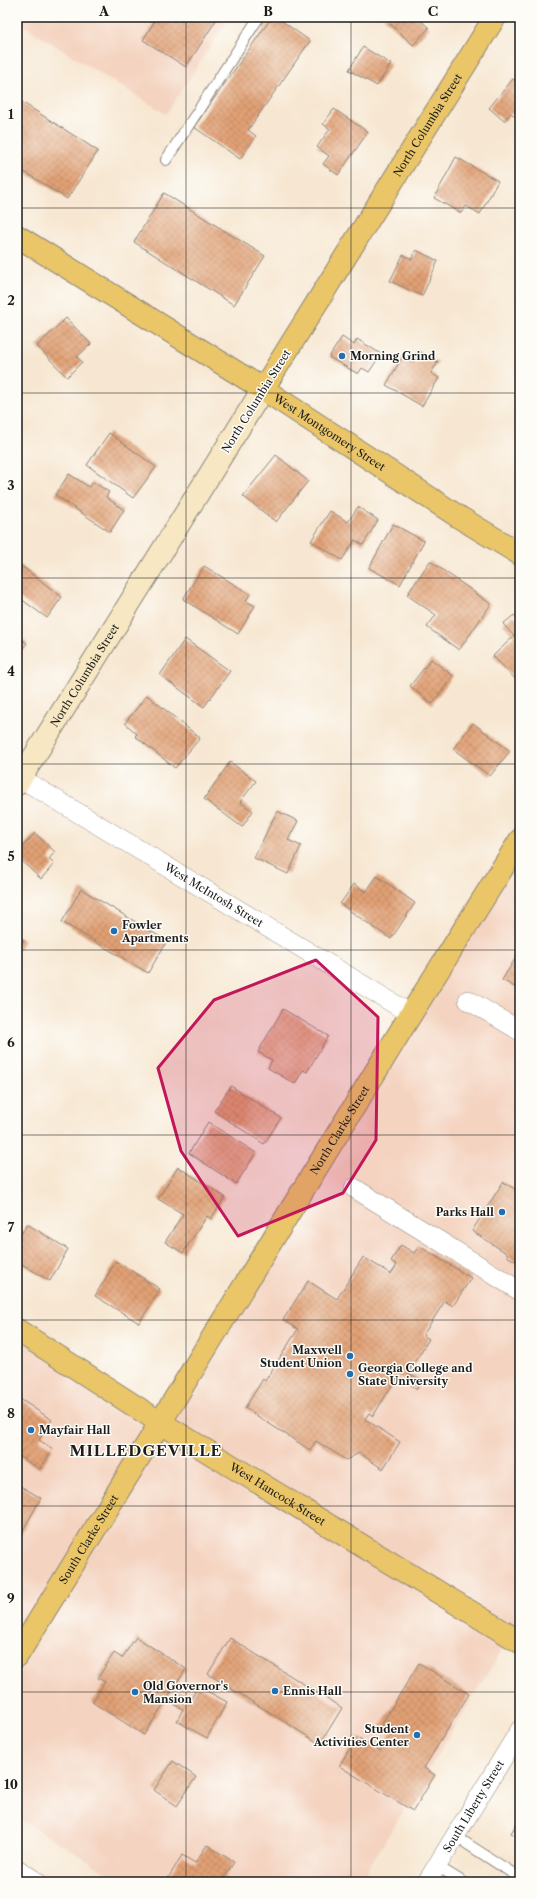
<svg xmlns="http://www.w3.org/2000/svg" width="537" height="1899" viewBox="0 0 537 1899" font-family="'Libre Caslon Text',serif">
	<style>
		.built { fill: #f4d3c0 }
		.building { fill: url(#building-cross-hatch) }
		.lines { fill: none; stroke-linecap: round; stroke-linejoin: round }
		.lane-casing { stroke: #8a8277; stroke-width: 12 }
		.street-casing { stroke: #8a8277; stroke-width: 20 }
		.secondary-casing { stroke: #8a8277; stroke-width: 24 }
		.primary-casing { stroke: #8a8277; stroke-width: 24 }
		.lane { stroke: #fff; stroke-width: 10 }
		.street { stroke: #fff; stroke-width: 19 }
		.secondary { stroke: #f7e8c3; stroke-width: 22 }
		.primary { stroke: #eac669; stroke-width: 22 }
		.marked { fill: #c2185b; fill-opacity: 0.2; stroke: #c2185b; stroke-width: 3; stroke-linejoin: round }
		.grid { fill: none; stroke: #1c1c1c; stroke-width: 1; stroke-opacity: 0.55 }
		.poi-dot { fill: #1f6fb2; stroke: #fdfcf7; stroke-width: 1.5 }
		.labels { text-anchor: middle; dominant-baseline: central; stroke-width: 3; stroke-linejoin: round; paint-order: stroke }
		.street-label { font-size: 11px; fill: #1c1c1c; stroke: #fdfcf7 }
		.poi-label { font-size: 11px; font-weight: bold; fill: #1c1c1c; stroke: #fdfcf7; text-anchor: start }
		.district-label { font-size: 15px; font-weight: bold; letter-spacing: 1px; fill: #1c1c1c; stroke: #fdfcf7 }
		.neatline { fill: none; stroke: #1c1c1c; stroke-width: 1.5 }
		.grid-label { font-size: 13px; text-anchor: middle; font-weight: bold; fill: #1c1c1c }
	</style>
	<defs>
		<pattern id="building-cross-hatch" width="8" height="8" patternUnits="userSpaceOnUse"><rect width="8" height="8" fill="#e1a074"/><path d="M0 0l8 8M0 8l8-8" fill="none" stroke="#c08964"/></pattern>
	</defs>
	<rect width="100%" height="100%" fill="#fdfcf7"/>
	<filter id="ink" filterUnits="userSpaceOnUse"><feTurbulence type="fractalNoise" baseFrequency=".025" numOctaves="2"/><feDisplacementMap in="SourceGraphic" scale="8" xChannelSelector="R" yChannelSelector="G"/><feConvolveMatrix kernelMatrix="1 2 1 2 8 2 1 2 1" color-interpolation-filters="sRGB"/></filter>
	<filter id="wash" filterUnits="userSpaceOnUse"><feTurbulence type="fractalNoise" baseFrequency=".012" numOctaves="4" result="noise"/><feDisplacementMap in="SourceGraphic" scale="16" xChannelSelector="R" yChannelSelector="G"/><feGaussianBlur stdDeviation="0.9" result="paint"/><feColorMatrix in="noise" values="0 0 0 0 0 0 0 0 0 0 0 0 0 0 0 0 0 1.4 0 .05"/><feComposite in="paint" operator="in"/></filter>
	<g filter="url(#wash)">
		<rect width="100%" height="100%" fill="#f7e7d2"/>
		<g class="built">
			<path d="M17,17H230L166,114L17,22Z"/>
			<path d="M520,819V1644L509,1638L360,1882H122L17,1817V1332L155,1415Z"/>
		</g>
		<g id="blocks">
			<g class="building">
				<path d="M157,17H218L186,67L143,40Z"/>
				<path d="M272,17H276L310,41L248,130L256,136L240,159L194,127Z"/>
				<path d="M383,17H417L429,28L413,45Z"/>
				<path d="M363,47L391,64L377,86L349,70Z"/>
				<path d="M513,79L520,84V121L511,113L504,121L489,108Z"/>
				<path d="M17,99L98,151L67,199L17,167Z"/>
				<path d="M334,109L368,132L338,175L323,164L329,156L317,147L330,129L323,124Z"/>
				<path d="M456,157L498,181L480,214L466,206L461,213L434,198Z"/>
				<path d="M164,193L265,256L234,305L134,242Z"/>
				<path d="M416,250L438,261L422,296L390,281L403,255L412,259Z"/>
				<path d="M66,318L91,344L77,357L82,362L67,377L37,346Z"/>
				<path d="M342,337L354,345L357,339L381,354L369,372L362,368L358,374L329,357Z"/>
				<path d="M419,351L438,362L431,373L439,378L422,406L386,385L403,356L413,362Z"/>
				<path d="M109,433L156,467L133,498L87,465Z"/>
				<path d="M276,455L308,481L276,522L243,496Z"/>
				<path d="M69,474L89,487L93,482L109,492L106,497L124,510L110,532L55,495Z"/>
				<path d="M358,507L378,520L363,545L355,540L342,560L311,541L330,511L348,522Z"/>
				<path d="M393,524L424,541L400,585L369,568Z"/>
				<path d="M430,561L491,604L459,650L427,627L436,615L407,595Z"/>
				<path d="M20,565L62,597L47,618L17,596V570Z"/>
				<path d="M204,566L250,594L246,601L255,606L238,634L183,599Z"/>
				<path d="M514,615L520,622V684L493,656L514,636L503,624Z"/>
				<path d="M17,636L27,643L17,657Z"/>
				<path d="M185,639L230,671L204,707L160,675Z"/>
				<path d="M431,659L453,676L432,704L410,686Z"/>
				<path d="M147,695L200,738L175,768L135,736L137,734L125,723Z"/>
				<path d="M473,723L510,751L490,776L453,749Z"/>
				<path d="M230,762L256,781L240,802L253,811L242,827L204,799Z"/>
				<path d="M277,811L298,821L288,840L301,846L288,874L254,858Z"/>
				<path d="M35,833L55,852L49,859L54,864L41,879L17,857V853Z"/>
				<path d="M377,876L415,903L391,939L340,904L354,884L366,892Z"/>
				<path d="M81,889L167,941L148,973L62,922Z"/>
				<path d="M17,936L24,940L17,953Z"/>
				<path d="M520,951V990L502,980Z"/>
				<path d="M283,1009L328,1036L307,1072L303,1070L295,1084L268,1068L272,1060L258,1052Z"/>
				<path d="M231,1086L281,1118L264,1144L214,1111Z"/>
				<path d="M208,1122L256,1153L236,1184L189,1153Z"/>
				<path d="M178,1167L225,1197L211,1219L207,1216L183,1253L165,1242L183,1214L158,1199Z"/>
				<path d="M503,1182L520,1192V1264L507,1256L508,1254L472,1231Z"/>
				<path d="M27,1224L68,1249L50,1281L17,1261V1241Z"/>
				<path d="M401,1245L414,1253L419,1246L471,1278L453,1306L445,1301L423,1335L429,1339L408,1373L422,1381L417,1389L398,1376L373,1416L369,1413L365,1419L400,1442L383,1469L359,1453L346,1460L316,1441L310,1450L245,1408L263,1379L265,1381L298,1329L283,1320L308,1281L337,1299L363,1257L391,1274L397,1265L391,1261Z"/>
				<path d="M116,1261L160,1289L139,1323L95,1296Z"/>
				<path d="M17,1397L52,1420L39,1440L53,1449L40,1469L17,1455Z"/>
				<path d="M17,1484L41,1498L17,1541Z"/>
				<path d="M136,1637L186,1669L144,1735L92,1702L105,1682L98,1678L114,1653L122,1658Z"/>
				<path d="M230,1638L342,1708L320,1744L208,1674Z"/>
				<path d="M419,1663L469,1694L424,1768L435,1775L413,1811L339,1766L357,1737L380,1751L391,1733L380,1727Z"/>
				<path d="M198,1686L227,1702L207,1738L177,1721L183,1709L175,1705L181,1694L191,1699Z"/>
				<path d="M173,1761L196,1777L177,1806L154,1790Z"/>
				<path d="M520,1818V1838L511,1833Z"/>
				<path d="M207,1845L234,1862L222,1882H166L182,1855L195,1863Z"/>
			</g>
		</g>
	</g>
	<g filter="url(#ink)">
		<use href="#blocks" fill-opacity="0" stroke="#8a8277" stroke-width="1"/>
		<g class="lines">
			<g class="lane-casing">
				<g id="lane">
					<path d="M166,160L259,17"/>
					<path d="M455,1836L520,1878"/>
					<path d="M437,1866L463,1882"/>
				</g>
			</g>
			<g class="street-casing">
				<g id="street">
					<path id="s1" d="M17,776L411,1014"/>
					<path d="M468,1000L520,1031"/>
					<path d="M354,1188L520,1291"/>
					<path d="M17,1869L37,1882"/>
					<path id="s2" d="M427,1882L520,1730"/>
				</g>
			</g>
			<g class="secondary-casing">
				<g id="secondary">
					<path id="s3" d="M17,784L263,389"/>
				</g>
			</g>
			<g class="primary-casing">
				<g id="primary">
					<path id="s4" d="M17,236L263,389L459,517L520,554"/>
					<path id="s5" d="M263,389L495,17"/>
					<path id="s6" d="M17,1330L161,1423L520,1642"/>
					<path id="s7" d="M17,1656L411,1014L520,840"/>
				</g>
			</g>
			<use href="#lane" class="lane"/>
			<use href="#street" class="street"/>
			<use href="#secondary" class="secondary"/>
			<use href="#primary" class="primary"/>
		</g>
	</g>
	<path class="marked" d="M316,960L378,1017L376,1140L343,1193L238,1236L181,1151L158,1068L214,1000Z"/>
	<path class="grid" d="M186,17V1882M351,17V1882M17,208H520M17,393H520M17,578H520M17,764H520M17,950H520M17,1135H520M17,1320H520M17,1506H520M17,1692H520"/>
	<g class="poi-dot">
		<circle cx="342" cy="356" r="4"/>
		<circle cx="114" cy="931" r="4"/>
		<circle cx="502" cy="1212" r="4"/>
		<circle cx="350" cy="1356" r="4"/>
		<circle cx="350" cy="1374" r="4"/>
		<circle cx="31" cy="1430" r="4"/>
		<circle cx="275" cy="1691" r="4"/>
		<circle cx="135" cy="1692" r="4"/>
		<circle cx="417" cy="1735" r="4"/>
	</g>
	<g class="labels">
		<g class="street-label">
			<text stroke="none"><textPath href="#s5" startOffset="311">North Columbia Street</textPath></text>
			<text transform="translate(256 401) rotate(-58)">North Columbia Street</text>
			<text stroke="none"><textPath href="#s4" startOffset="369">West Montgomery Street</textPath></text>
			<text stroke="none"><textPath href="#s3" startOffset="128">North Columbia Street</textPath></text>
			<text stroke="none"><textPath href="#s1" startOffset="230">West McIntosh Street</textPath></text>
			<text stroke="none"><textPath href="#s7" startOffset="617">North Clarke Street</textPath></text>
			<text stroke="none"><textPath href="#s6" startOffset="308">West Hancock Street</textPath></text>
			<text stroke="none"><textPath href="#s7" startOffset="137">South Clarke Street</textPath></text>
			<text stroke="none"><textPath href="#s2" startOffset="89">South Liberty Street</textPath></text>
		</g>
		<g class="poi-label">
			<text x="350" y="356">Morning Grind</text>
			<text x="122" y="925">Fowler<tspan x="122" dy="13">Apartments</tspan></text>
			<text x="494" y="1212" text-anchor="end">Parks Hall</text>
			<text x="342" y="1350" text-anchor="end">Maxwell<tspan x="342" dy="13">Student Union</tspan></text>
			<text x="358" y="1368">Georgia College and<tspan x="358" dy="13">State University</tspan></text>
			<text x="39" y="1430">Mayfair Hall</text>
			<text x="143" y="1686">Old Governor's<tspan x="143" dy="13">Mansion</tspan></text>
			<text x="283" y="1691">Ennis Hall</text>
			<text x="409" y="1729" text-anchor="end">Student<tspan x="409" dy="13">Activities Center</tspan></text>
		</g>
		<g class="district-label">
			<text x="146" y="1450">MILLEDGEVILLE</text>
		</g>
	</g>
	<rect width="537" height="1899" fill="none" stroke="#fdfcf7" stroke-width="44"/>
	<rect x="22" y="22" width="493" height="1855" class="neatline"/>
	<g class="grid-label">
		<text x="104" y="16">A</text>
		<text x="268" y="16">B</text>
		<text x="433" y="16">C</text>
		<text x="11" y="119">1</text>
		<text x="11" y="305">2</text>
		<text x="11" y="490">3</text>
		<text x="11" y="676">4</text>
		<text x="11" y="861">5</text>
		<text x="11" y="1047">6</text>
		<text x="11" y="1232">7</text>
		<text x="11" y="1418">8</text>
		<text x="11" y="1603">9</text>
		<text x="11" y="1789">10</text>
	</g>
</svg>
